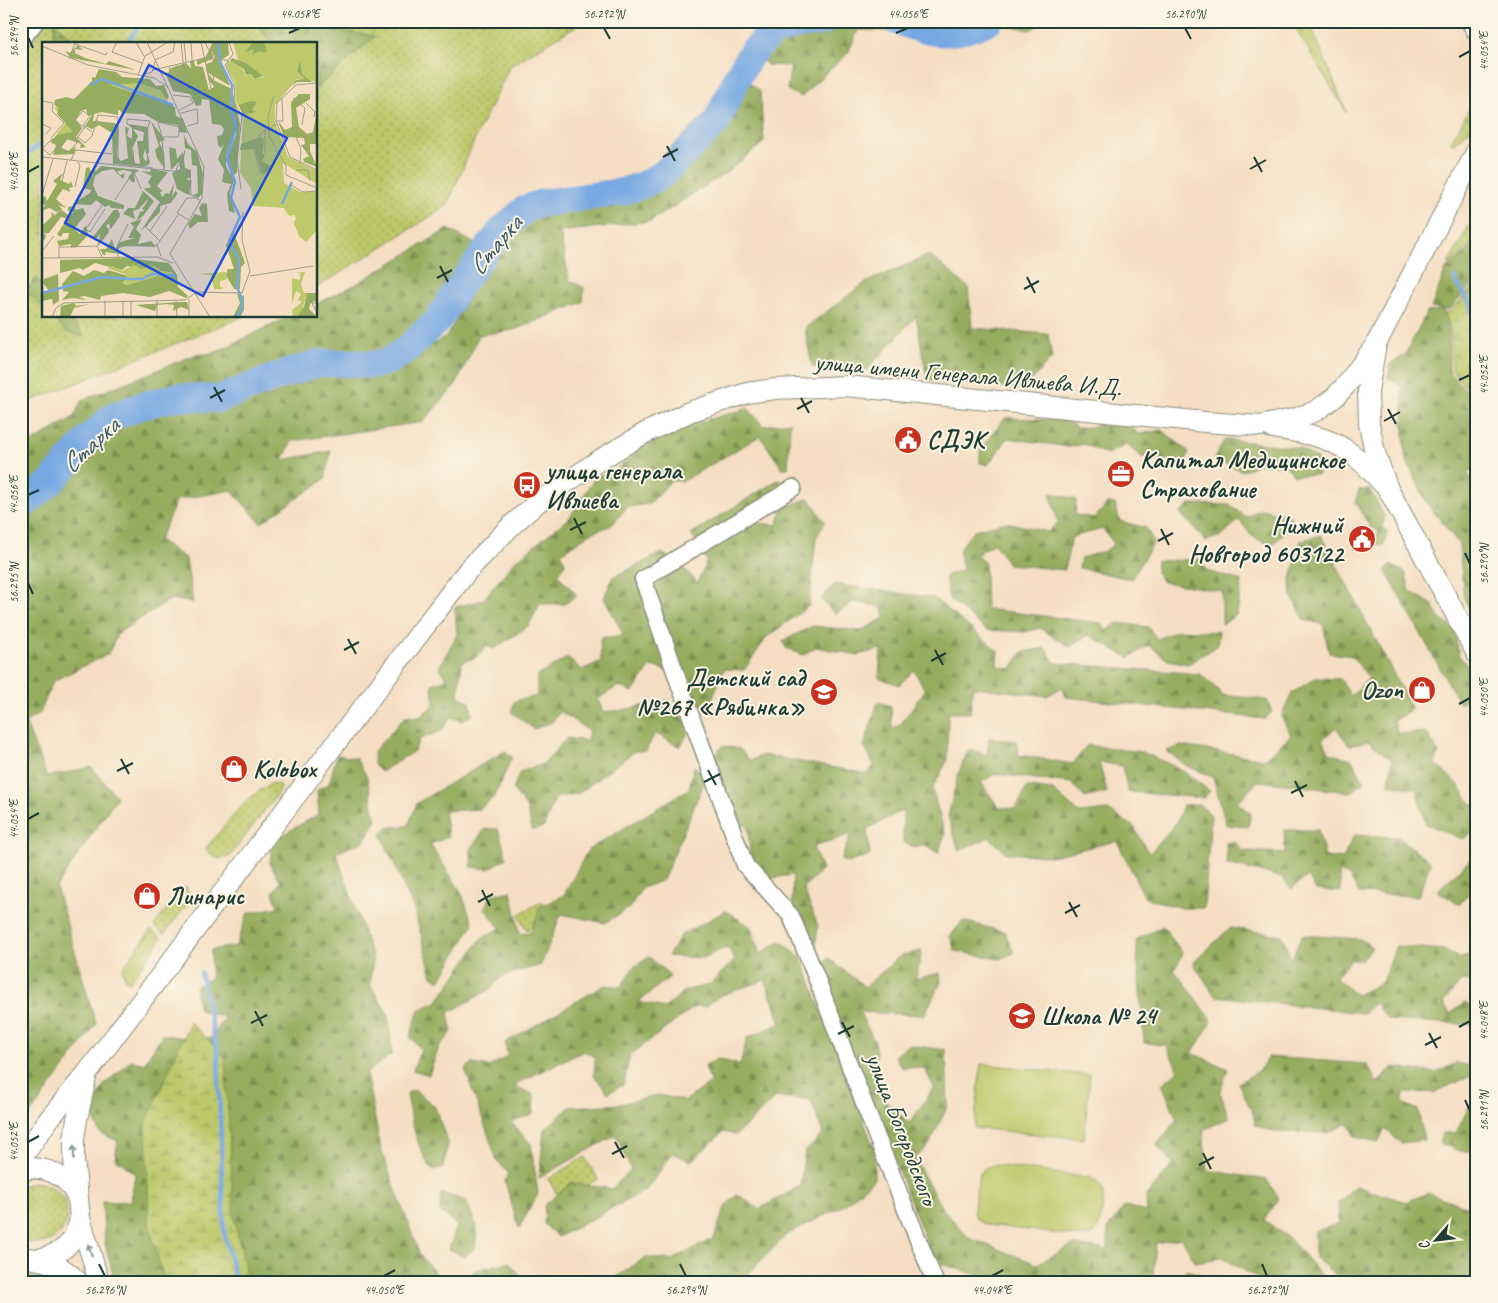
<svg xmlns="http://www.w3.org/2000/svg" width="1498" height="1303" viewBox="0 0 1498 1303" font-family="Caveat,sans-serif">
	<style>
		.green { fill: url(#green-dots); stroke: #6e8350 }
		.forest { fill: url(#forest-firs); stroke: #5a754a }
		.wetland { fill: url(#wetland-marsh); stroke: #6e8350 }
		.pitch { fill: #bdc96b; stroke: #6e8350 }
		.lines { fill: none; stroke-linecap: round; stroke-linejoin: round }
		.stream { stroke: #77a8e2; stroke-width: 4.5 }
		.river { stroke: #77a8e2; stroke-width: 28 }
		.minor-casing { stroke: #8a8e7b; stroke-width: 19 }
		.tertiary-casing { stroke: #8a8e7b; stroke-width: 22 }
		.minor { stroke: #fff; stroke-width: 16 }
		.tertiary { stroke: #fff; stroke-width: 20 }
		.oneway { fill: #8f9e9a }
		.ticks { fill: none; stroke: #1f3d34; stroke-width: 2 }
		.labels { text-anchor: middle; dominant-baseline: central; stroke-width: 4; stroke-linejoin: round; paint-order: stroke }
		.street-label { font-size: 25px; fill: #1f3d34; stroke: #fcf5e5 }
		.poi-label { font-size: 25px; font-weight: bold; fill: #1f3d34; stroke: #fcf5e5; text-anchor: start }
		.water-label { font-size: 26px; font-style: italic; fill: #395d68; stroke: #fcf5e5 }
		.inset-river { fill: none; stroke: #77a8e2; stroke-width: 2.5 }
		.inset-road { fill: none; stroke: #9f9e89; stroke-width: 1 }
		.view { fill: #1d4ed8; fill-opacity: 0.15; stroke: #1d4ed8; stroke-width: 2.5 }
		.inset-edge { fill: none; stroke: #1f3d34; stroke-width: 2.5 }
		.neatline { fill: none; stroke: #1f3d34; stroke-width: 2 }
		.ticks-label { font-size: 12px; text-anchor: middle; fill: #1f3d34 }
	</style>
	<defs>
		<pattern id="green-dots" width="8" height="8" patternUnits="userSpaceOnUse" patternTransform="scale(1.25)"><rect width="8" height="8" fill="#bdc96b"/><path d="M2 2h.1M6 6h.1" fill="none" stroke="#99a459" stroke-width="1.8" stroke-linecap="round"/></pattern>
		<pattern id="forest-firs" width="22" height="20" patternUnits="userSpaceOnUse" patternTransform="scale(1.25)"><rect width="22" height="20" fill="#96ad5f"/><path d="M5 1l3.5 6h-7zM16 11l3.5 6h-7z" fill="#7a8e4f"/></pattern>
		<pattern id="wetland-marsh" width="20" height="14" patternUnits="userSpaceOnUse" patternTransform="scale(1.25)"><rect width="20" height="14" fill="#bdc96b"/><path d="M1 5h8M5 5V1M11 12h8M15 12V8" fill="none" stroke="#99a459"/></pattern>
	</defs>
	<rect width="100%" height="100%" fill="#fcf5e5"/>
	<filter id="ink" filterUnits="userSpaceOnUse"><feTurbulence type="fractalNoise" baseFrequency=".02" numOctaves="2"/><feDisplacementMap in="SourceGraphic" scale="10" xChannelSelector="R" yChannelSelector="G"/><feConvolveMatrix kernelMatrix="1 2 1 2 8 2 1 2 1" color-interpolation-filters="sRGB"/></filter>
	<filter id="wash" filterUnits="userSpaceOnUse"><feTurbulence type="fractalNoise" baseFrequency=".0096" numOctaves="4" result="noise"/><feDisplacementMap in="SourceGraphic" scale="20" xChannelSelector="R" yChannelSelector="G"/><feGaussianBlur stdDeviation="1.12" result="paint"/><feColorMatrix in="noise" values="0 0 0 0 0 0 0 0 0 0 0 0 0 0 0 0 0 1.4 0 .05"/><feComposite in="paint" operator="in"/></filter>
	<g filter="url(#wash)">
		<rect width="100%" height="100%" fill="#f5dec2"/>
		<g class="green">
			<path d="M47,21H584L510,66L477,134L447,206L316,288V44H44V316H245L21,405V52Z"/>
			<path d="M1291,21H1309L1347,113Z"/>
			<path d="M1477,95V123L1474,128L1463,135L1454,143L1451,142Z"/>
			<path d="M1477,212V235L1466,249L1447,266Z"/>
			<path d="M273,783L281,786V789L230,856C216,861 215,858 205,849C223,829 248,793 273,783Z"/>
			<path d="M183,887L187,888L190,901L164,934L154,926Z"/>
			<path d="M542,901L551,916L527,930L518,915Z"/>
			<path d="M151,930L162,938L129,983L125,978L122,969Z"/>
			<path d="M585,1157L598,1179L561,1201L548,1179Z"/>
			<path d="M33,1182C81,1185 75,1244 37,1243C32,1243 26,1241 21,1239V1186Z"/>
		</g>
		<g class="forest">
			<path d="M255,21H299L303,26L375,36L316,89V44H271Z"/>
			<path d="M831,21H893L892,31L858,30L848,53L815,83L802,97L787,90L791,66L767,65L760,58L769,40L808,32L819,37L835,31Z"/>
			<path d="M924,21H1045L1030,30L995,23L934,25Z"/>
			<path d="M55,23L71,37L57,44H53Z"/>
			<path d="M743,78L760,91L764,142L727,172L651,221L560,232L569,280L584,288L583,302L514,330L479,335L457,383L423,422L292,441L283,460L331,451L325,479L261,523L231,490L177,500L159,540L186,559L193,603L171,599L118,633L108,654L53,681L40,713L25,722L47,777L91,767L117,797L56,887L96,1024L21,1127V449L74,417L82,400L195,355L214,353L290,316H316V304L353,286L448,229L477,245L433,317L384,356L323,357L215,393L174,390L112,411L93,430L105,432L128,417L190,404L269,396L319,376L375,378L447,336L475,285L521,227L549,209L626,203L667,179L710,138Z"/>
			<path d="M1477,237V282L1475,281L1449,310L1431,308L1446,269L1468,250Z"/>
			<path d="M929,255L968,287L972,328L1048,334L1052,358L1024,389L927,379L916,316L865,372L812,367L805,328L865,283Z"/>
			<path d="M36,278L44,287V309L26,291Z"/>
			<path d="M1443,310L1449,330V372L1477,403V468L1467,472L1477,489V623L1464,598L1459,544L1426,502L1405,457L1402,386L1388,378L1390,364L1405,355L1427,312Z"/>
			<path d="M51,316H68L85,337L66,332Z"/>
			<path d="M748,408L763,426L790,422L788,468H782L760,436L683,481H671L649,504L627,507L612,525L591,533L561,553L565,563L558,575L577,595L565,604H540L528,626L494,649L486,646L477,657L462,662L458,696L470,702L472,715L462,721L451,717L441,731L420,739L414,751L381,772L374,765V751L406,716L420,717L434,705L432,684L447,679L439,667L457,635L455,607L483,600L514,562L570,517L596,476L614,472L645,445L690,425Z"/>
			<path d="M1005,418L1067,420L1077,428L1129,424L1138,434L1162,430L1189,452L1185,462L1141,457L1127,445L1106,454L1084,444L1069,447L1008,438L988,465L980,463V449Z"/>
			<path d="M1225,439L1299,448L1317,459L1318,475H1294L1285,465L1258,464L1243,471L1214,459Z"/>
			<path d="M779,479L789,483L733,521L738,532L756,523L777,525L783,508L809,498L825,522L816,538L809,606L767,637L744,670L724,669L708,710L694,711L682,675L651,666L633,692L618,686L598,699L603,712L623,710L669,700L691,728L680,747L655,733L646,751H635L579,793L555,798L544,827L532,830L527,808L513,789L520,772L543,764L567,738L587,741L589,731L560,711L552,722L534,729L511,712L515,701L537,696V676L567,658L582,670L601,661L600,638L624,635L604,598L613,577L662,553L683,567L697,583L707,561L691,534Z"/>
			<path d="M1359,490H1370L1385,517L1382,527L1388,531L1384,546L1375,544L1379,531L1370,527L1355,502Z"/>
			<path d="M1050,493L1076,499L1075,515L1095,518L1108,503L1115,504L1120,521L1146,528L1154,542L1131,579L1079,568L1081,558L1105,551L1114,544L1103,529L1072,537L1064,570L1008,564L994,543L976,555L985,563L986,609L1101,623L1106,631L1118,623L1148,627L1157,639L1179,630L1219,632L1217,646L1188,664L1168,660L1149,645L1129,658L1089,635L1070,647L1040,628L1025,632L986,630L949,599L945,576L963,570L959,550L974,530L1006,522L1048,532L1058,522Z"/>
			<path d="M1190,504L1229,505L1246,517L1261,509L1292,517L1291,526L1271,546L1252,536L1239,520L1221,536L1205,541L1193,526L1180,514Z"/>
			<path d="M1321,535L1412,709L1394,721L1398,734L1426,732L1439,753L1435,764L1458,784L1472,805L1477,803V831H1475L1463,839L1426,824L1416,789L1389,784L1392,760L1368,741L1349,745L1336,727L1323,739L1329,753L1351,759L1365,782L1350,792L1258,781L1237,803L1251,813L1248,827L1226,825L1213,777L1187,766L1167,751L1181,746L1264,759L1291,735L1281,717L1292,693L1315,678L1340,679L1351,696L1369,678L1352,656L1329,653L1323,624L1304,620L1292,597L1291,579L1301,541Z"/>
			<path d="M1200,559L1207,571L1242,581L1237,614L1222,625V591L1163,582L1156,572L1157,561Z"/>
			<path d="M1390,565L1405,572L1410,591L1433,605L1439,618L1454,629L1459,656L1475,672L1477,689V691L1460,704L1385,570Z"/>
			<path d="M835,584L934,598L998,651L997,666L1011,669L1023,652L1045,648L1055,663L1200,674L1219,691L1221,695L1267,700L1272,712L1265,719L1066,697L1062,687L1047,696L973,687L970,713H948L947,761L932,789L945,834L938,853L924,844L916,848L903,842V810L867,829L870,855L848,863L841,860L851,834L813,847L822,870L803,888L818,926L815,950L808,944L792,910L793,875L766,879L751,864L748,827L732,818L713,759L722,746L740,749L750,761L763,755L868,774L874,765L864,746L878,702L891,706L892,728L900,725L925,690L914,670L899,685L879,678L881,649L858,655L816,647L803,655L786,648L783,641L813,626L861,631L886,617L880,606L853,602L835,614L821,599Z"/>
			<path d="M989,738L1016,741L1019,755L1073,764L1087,745L1142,752L1180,769L1210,791L1204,798L1128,792L1122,766L1099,762L1107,792L1085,798L1071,783L995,774L981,782L998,807L1016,809L1027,787L1053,790L1079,813L1108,810L1134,827L1149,854L1177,822L1183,805L1199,804L1211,815L1204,908H1182L1145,898L1117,841L1052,856L1006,853L989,837L959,851L948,816L958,775L968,750L987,754Z"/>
			<path d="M505,751L512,757L494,797L479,809L444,811L448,837L430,844L461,892L473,924L440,981L432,976L414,909L381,834L387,827L408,826L417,803Z"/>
			<path d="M337,755L356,758L367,777L376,821L364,841L336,853L373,959L370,985L388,1014L392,1054L366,1073L381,1150L420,1255L443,1282H115L105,1243L102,1201L131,1202L135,1173L115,1158L118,1141L100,1133L91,1112L104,1085L131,1060L144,1064L162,1035L186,1038H212L225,1017L199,1010L195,987L211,978V950L236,946L248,913L278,907L273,892L281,882L270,864L272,841L319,814L317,790L329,784Z"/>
			<path d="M694,766L707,776L663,880L642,888L629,908L605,923L561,914L541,965L503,976L489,990L448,1013L452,1032L439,1047L429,1075L413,1070L421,1049L410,1037L419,1010L438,1001L481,939L500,928L484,908L492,895L511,891L520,934L531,932L540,907L564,895L588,850L689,789Z"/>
			<path d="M485,829H498L507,858L488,869L471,867V848Z"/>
			<path d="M1284,830H1318L1325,857L1343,859L1354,835L1398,837L1431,862L1418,896L1359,893L1349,876L1339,872L1341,892L1316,890L1308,876L1291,889L1282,877L1227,864L1226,843L1235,842L1244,851L1285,853Z"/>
			<path d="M1477,853V892L1472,889L1460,904L1437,891Z"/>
			<path d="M726,911L751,927L760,954L780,941L801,957L874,1148V1179L843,1206L786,1235L750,1272L731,1282H609L646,1257L672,1260L714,1238L725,1207L737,1194L759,1209L800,1186L805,1152L823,1134L811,1100L776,1097L736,1135L723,1132L691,1161L673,1153L646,1190L558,1237L544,1224L545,1205L571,1183L612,1189L631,1169L616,1135L539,1178L544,1130L570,1107L621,1104L658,1095L685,1101L711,1083L705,1066L717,1059L740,1065L747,1038L781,1023L765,980L719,996L705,1007L696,1006L630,1055L624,1084L608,1093L594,1075L595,1057L584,1051L513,1085L534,1095L533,1114L511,1122L531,1144L538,1194L519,1228L505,1182L508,1173L497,1160L465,1069L472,1064L489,1067L508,1056L505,1043L605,985L621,987L634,967L649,957L671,976L638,1002L665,1008L684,991L709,985L735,960L728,947L702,958L668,956L681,935Z"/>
			<path d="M963,921L1005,932L1014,953L1000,959L955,951L950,936Z"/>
			<path d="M1163,926L1183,954L1174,971L1184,982L1212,1021L1192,1053L1228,1069L1220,1092L1229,1118L1203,1130L1207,1170L1267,1180L1279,1199L1264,1220L1288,1237L1327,1282H1265L1222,1258L1195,1262L1182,1238L1156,1243L1153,1275L1156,1282H1064L1061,1273L1049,1282H1001L935,1262L816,968L828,958L865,987L901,955L922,951L916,979L940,973L941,982L924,1015L859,1012L876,1044V1074L886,1101L910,1123L934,1087L924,1068L901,1067L895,1056L909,1045L946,1050L948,1105L929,1145L915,1159L941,1207L969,1238L1037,1264L1073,1245L1108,1250V1228L1125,1206L1147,1212L1146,1196L1173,1164L1157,1145L1177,1119L1162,1084L1178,1071L1166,1045L1144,1043L1136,940Z"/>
			<path d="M1230,928L1282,935L1291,960L1302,935L1360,939L1372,947L1362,960H1351L1335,978L1357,995L1382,982L1396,946L1444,950L1460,959L1474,952H1477V982L1462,980L1443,1003L1450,1014L1464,1003L1477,1008V1025L1388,1020L1375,1003L1363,1013L1215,996L1193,963Z"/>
			<path d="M1268,1057L1367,1064L1377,1083L1393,1067L1436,1073L1456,1063L1473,1066L1471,1076L1435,1092L1404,1093L1403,1103L1418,1110L1424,1140L1401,1143L1385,1129L1378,1142L1355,1137L1348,1123L1328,1133L1275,1132L1255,1125L1253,1113L1238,1083L1259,1071Z"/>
			<path d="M415,1090L435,1107L448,1144L443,1168L432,1170C416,1146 411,1121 407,1093Z"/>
			<path d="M1477,1091V1151H1459L1439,1143L1442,1133H1456Z"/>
			<path d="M1355,1186L1406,1202L1428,1193L1477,1210V1282H1408L1402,1278L1391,1282H1367L1365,1274L1336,1275L1315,1258V1231L1339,1224L1338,1203Z"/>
			<path d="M441,1193L466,1201L477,1227L475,1248L464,1257L449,1249L457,1226L440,1211Z"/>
			<path d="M509,1262L526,1282H472L473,1271Z"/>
			<path d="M21,1268H43L54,1282H21Z"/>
			<path d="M1186,1269L1204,1276L1205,1282H1180Z"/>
		</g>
		<g class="wetland">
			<path d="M1474,285L1477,287V400L1452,371L1451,331L1445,313L1450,312Z"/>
			<path d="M190,1022L225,1057L234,1217L248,1282H165L149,1226L146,1123Z"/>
		</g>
		<g class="pitch">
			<path d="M981,1064L1090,1075L1084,1139L974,1128Z"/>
			<path d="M995,1165L1091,1178C1096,1181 1100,1184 1102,1189C1105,1197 1101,1227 1095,1233C1092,1235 1087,1236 1083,1237L987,1225C981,1223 975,1218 974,1211C974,1206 978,1175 981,1172C985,1167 989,1166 995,1165Z"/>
		</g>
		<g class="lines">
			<g class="stream">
				<path d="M126,44L142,21"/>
				<path d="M21,157L44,142"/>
				<path d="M1454,278L1470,304L1477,330"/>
				<path d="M201,973L218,1055L224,1232L236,1282"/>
			</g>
			<g class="river">
				<path d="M896,21C909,25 922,30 935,32C953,34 973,29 989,21"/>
				<path d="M21,507L52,481L89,438L112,417L141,406L176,397L219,399L281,375L319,363H353L373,365L389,361L406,350L438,320L461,284L501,231L525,209L542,203L621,192L643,185L663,174L716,123L738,76L752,52L772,33L794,26L823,21"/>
			</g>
		</g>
	</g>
	<g filter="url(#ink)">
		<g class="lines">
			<g class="minor-casing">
				<g id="minor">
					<path d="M1469,21L1477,34"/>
					<path d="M21,40L36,21"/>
					<path d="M793,488L643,579L680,686L745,865L791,916L815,974L876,1135L935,1282"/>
				</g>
			</g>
			<g class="tertiary-casing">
				<g id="tertiary">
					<path d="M1375,350L1368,391L1369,424L1375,453L1388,489L1477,654"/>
					<path d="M1272,428C1296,432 1325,435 1346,450C1360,459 1372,471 1383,484"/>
					<path d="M86,1078L77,1119L74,1139V1160L80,1218L99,1282"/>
					<path d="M21,1159L49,1119L87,1073L319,765L468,570L512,525L538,502L601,459L645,433L689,412L747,393L775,389L846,386L978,399L1205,422L1248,425L1260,426L1297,418L1316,411L1335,397L1346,385L1375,346L1477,150"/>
					<path d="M21,1171C38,1164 58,1172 70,1185C73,1189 75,1194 78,1199"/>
					<path d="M21,1257C46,1260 60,1263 78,1282"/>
					<path d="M39,1259C64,1253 75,1243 80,1218"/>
				</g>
			</g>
			<use href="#minor" class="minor"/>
			<use href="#tertiary" class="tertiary"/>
		</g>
		<defs><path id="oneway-solid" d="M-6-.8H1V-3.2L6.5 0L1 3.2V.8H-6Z" transform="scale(1.25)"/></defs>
		<g class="oneway">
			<use href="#oneway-solid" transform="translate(74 1152) rotate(-90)"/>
			<use href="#oneway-solid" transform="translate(90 1250) rotate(-107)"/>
		</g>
	</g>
	<path class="ticks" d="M604,28L610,39M1185,28L1191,39M289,33L300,28M896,33L908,28M28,37L33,48M1459,57L1470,51M667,146L675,161M663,157L678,149M1254,157L1262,172M1250,169L1266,160M28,172L39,166M440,266L448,282M1027,277L1035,293M437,278L452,270M1024,289L1039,281M1459,380L1470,375M214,387L222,402M210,398L225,390M801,398L809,413M797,409L812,401M1388,409L1396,424M1384,421L1400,412M28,495L39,490M574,518L582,534M1161,529L1169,545M570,530L586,522M1158,541L1173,533M1465,553L1470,564M28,583L33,594M348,639L356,654M344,650L359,642M935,650L943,665M931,661L946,653M1459,704L1470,698M121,759L129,774M708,770L716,785M117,771L133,763M1295,781L1303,797M704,782L720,774M1291,793L1307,785M28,819L39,813M482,890L490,906M478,902L493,894M1069,902L1077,917M1065,913L1080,905M255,1011L263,1026M842,1022L850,1037M251,1023L267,1015M1459,1027L1470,1021M1429,1033L1437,1048M838,1034L854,1026M1425,1045L1441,1037M1465,1100L1470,1111M28,1142L39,1136M615,1142L624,1158M1203,1153L1211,1169M612,1154L627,1146M1199,1165L1214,1157M99,1264L105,1276M680,1264L686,1276M1262,1264L1267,1276M384,1276L395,1270M992,1276L1003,1270"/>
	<defs>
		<g id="civic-disc" transform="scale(1.4375)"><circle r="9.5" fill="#c8321e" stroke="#fcf5e5"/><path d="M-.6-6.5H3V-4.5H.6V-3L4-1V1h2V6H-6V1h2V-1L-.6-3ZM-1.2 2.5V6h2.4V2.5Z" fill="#fff"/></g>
		<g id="office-disc" transform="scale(1.4375)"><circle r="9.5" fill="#c8321e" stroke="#fcf5e5"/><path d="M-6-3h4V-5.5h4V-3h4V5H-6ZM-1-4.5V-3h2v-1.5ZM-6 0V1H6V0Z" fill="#fff"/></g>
		<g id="bus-disc" transform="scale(1.4375)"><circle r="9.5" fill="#c8321e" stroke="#fcf5e5"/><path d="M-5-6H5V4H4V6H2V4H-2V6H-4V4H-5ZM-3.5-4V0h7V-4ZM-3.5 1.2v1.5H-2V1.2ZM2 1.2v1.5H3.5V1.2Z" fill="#fff"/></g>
		<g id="shop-disc" transform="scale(1.4375)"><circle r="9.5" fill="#c8321e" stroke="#fcf5e5"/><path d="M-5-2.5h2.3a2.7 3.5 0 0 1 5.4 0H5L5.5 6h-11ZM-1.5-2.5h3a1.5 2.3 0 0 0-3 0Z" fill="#fff"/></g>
		<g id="school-disc" transform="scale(1.4375)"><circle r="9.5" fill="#c8321e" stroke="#fcf5e5"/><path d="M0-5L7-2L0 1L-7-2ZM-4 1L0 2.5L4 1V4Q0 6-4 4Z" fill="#fff"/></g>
	</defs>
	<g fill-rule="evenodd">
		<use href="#civic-disc" x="908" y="440"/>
		<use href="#office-disc" x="1121" y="474"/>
		<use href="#bus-disc" x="527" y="485"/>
		<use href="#civic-disc" x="1362" y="539"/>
		<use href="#shop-disc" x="1422" y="690"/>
		<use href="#school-disc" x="824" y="692"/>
		<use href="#shop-disc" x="234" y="769"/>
		<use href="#shop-disc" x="147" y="896"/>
		<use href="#school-disc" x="1022" y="1016"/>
	</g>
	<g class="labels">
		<g class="street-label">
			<text transform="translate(968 375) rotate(5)">улица имени Генерала Ивлиева И.Д.</text>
			<text transform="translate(902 1129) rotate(69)">улица Богородского</text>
		</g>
		<g class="poi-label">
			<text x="927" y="440">СДЭК</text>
			<text x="1140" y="460">Капитал Медицинское<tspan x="1140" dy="29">Страхование</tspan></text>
			<text x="546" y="471">улица генерала<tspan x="546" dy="29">Ивлиева</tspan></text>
			<text x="1343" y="525" text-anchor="end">Нижний<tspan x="1343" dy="29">Новгород 603122</tspan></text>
			<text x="805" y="678" text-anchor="end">Детский сад<tspan x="805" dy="29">№267 «Рябинка»</tspan></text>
			<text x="1403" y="690" text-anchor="end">Ozon</text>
			<text x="253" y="769">Kolobox</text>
			<text x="166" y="896">Линарис</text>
			<text x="1041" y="1016">Школа № 24</text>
		</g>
		<g class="water-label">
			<text transform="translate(495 245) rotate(-50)">Старка</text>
			<text transform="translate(90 445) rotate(-43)">Старка</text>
		</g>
	</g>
	<g transform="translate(42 42)">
		<rect width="275" height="275" fill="#f5dec2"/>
		<path d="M191,0H275V40L255,37L233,63V80L246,115L275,129V142L241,121L242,141L258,150H275V188L264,200L257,194L252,181L254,176L252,173L247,174L242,166L211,164L209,146L198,131L201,73L194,59L193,40L184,24L186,18L201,27L204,34L209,32L211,37L222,35L196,18ZM14,61L39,65L32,75L38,85L18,103L11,97L25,79L13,67ZM184,230L185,237L178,239V245L182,246L179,247H172L169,233L157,232ZM263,230L259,242L262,251H265L261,265L272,275H251L250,268L260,260L256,258L259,252L254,249L250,262V236L258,238V231H253Z" fill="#bdc96b"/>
		<path d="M171,0H186L187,13L179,18L188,44L165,30L164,22L170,20L173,14L170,9L171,17L155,23V18L163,16ZM211,0H221L225,8L223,11L217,9L210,13L212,7L203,10ZM36,3L41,8L33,7V11L43,16L64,22L67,19L94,28L29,16L23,9L28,11ZM190,16L204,21L221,34L212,37L209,32L204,33L202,27L188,19ZM148,19H152L153,24L161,25L167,48L173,45L167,39L166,31L171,38L190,47L198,82L195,130L192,133L186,116L194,92V82L184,114V124L192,138L188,151L193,171L187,169L185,152L189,142L180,140L182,128L176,117L182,102L179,106L176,103L175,94L180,93L182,87L179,83L170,82L167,58L160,57L159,63L154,64L148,52L131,49L124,33L129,26L144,21L149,27ZM258,19L260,32L270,40H255L250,44L254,38L263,37L255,29ZM57,27L74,30L80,35L108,37L114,44L122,43L127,55L123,60L133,65L134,74L141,77L145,91L137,90L136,83L116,80L102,72L80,71L76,67V73L60,70L52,72L51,79L73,81L77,86L75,114L79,119L86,116L83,85L87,86L85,94L90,97V86L86,82L106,85L107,111L104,112L103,107L101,115L104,120L106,113L108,121L102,125L71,122L70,91L57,83L50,87L43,84L50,73L46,74L44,67L39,69L34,78L40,86L34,95L44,105L38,106L39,102L25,97L19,106L27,109L34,104L32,112L11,113L14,103L8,100L15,93L31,90L15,72L17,66L12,62L13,58L24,55L32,57L50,39V35L53,36ZM91,87L102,90L101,99H95L98,122L93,121L91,114L90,107L96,94ZM257,52H268V57L254,66L257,85L265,92L271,90L275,70V102H268V109L275,125L262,120L261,117L267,114L259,103L263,102L262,96L245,95L244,101L236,79L243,88L250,85L249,60ZM209,59L215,60L210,68L214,70L201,73L197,63ZM109,79L123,98L117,100L122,110L123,127L115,116L113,108L117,104ZM142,93L146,102L155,110L161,132L160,152L156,156L151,153L156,151L155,124L150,123L149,108L143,106ZM219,95L222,98L220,112L223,113L220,119L231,125L220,133L213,107L198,108L199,102ZM127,105L134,107L135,117L141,110L143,126L149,128V135L144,137L150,139L147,153L135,147L130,131L138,127L137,120L129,128ZM59,124L97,128L92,132L93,140H90L86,136L90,130L82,128L75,129L78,133L83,131L81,137L71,127L60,129L53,134L51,143L56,154L82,163V167L69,166L67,163L63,165L54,158L49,163L30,162L48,151L49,148L41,146L44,126L47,125L51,136L50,127L54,129ZM109,127L126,130L115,144L121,149L118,150L120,155L124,151L127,152L132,142L130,155L133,149L136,151L129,161L118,164V170L98,190L118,160L102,147L109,145L106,140L110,134L99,129L108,130ZM21,131L18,138L27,142L29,139L31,145L27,146L28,150L21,147L14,157L24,166L16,163L20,167L17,170L7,166L0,169L3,163L0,162V156L3,154L5,159L15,142L11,139ZM101,149L112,159L101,174L94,179L98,170L102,169L100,166L102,165L107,156L97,167L91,169L93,177L81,172L86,166H93ZM160,161L165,162L166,180H156L148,187L146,182L153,172L160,174L157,166ZM31,164L34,168L41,166L44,172L32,187L38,192L44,183L46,193L35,205L29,206V202L17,204L15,199L26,197L27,191H21L19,195L15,192L26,176L19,175L7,191H2L4,195L0,201V184L10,174L9,170L13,173L20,168L27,174L32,170L26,169V165ZM72,168H76L78,174L69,187L67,182L64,183L67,190L56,204L58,192L53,198L50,196ZM100,177L94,187L99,193L96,202L109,199L114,205L84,204L77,206V210L86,213L63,210L64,213H61L58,207H64L70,197L73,207L78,200L93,196H86L92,185L88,181ZM192,191L203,221L199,225L198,247H192L184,233L186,227H192L184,203ZM83,216L127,221L135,233L136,245L146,254L144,256L127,249L108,255L81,251L59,254L58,258L43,254L37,255L45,258L31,256L20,258L27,250L21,249L20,242L31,229L42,234L52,228L62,231L66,228L86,234L81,241L85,243L115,234L132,235L131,231L119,229L112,224L100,227L85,224L80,228L53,221L41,228L38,226L18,231V218ZM16,232L17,259L11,263L10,257L0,259V250H8L1,241L2,237ZM265,251H275V258L268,262L267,267L275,275H255L262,265ZM195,252L202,254V268L198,275H191L198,261ZM138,260H145L147,268L139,265L131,269L132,263L124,262L115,263L113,269L94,263ZM32,261L34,264L48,262L32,266L28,275H18L19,264Z" fill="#96ad5f" fill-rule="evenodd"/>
		<path d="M97,41L118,48L126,59L121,60L67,43ZM92,223L100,227L112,224L119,229L131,231L132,235L115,234L85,243L82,241L85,233L65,226L71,224L80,229Z" fill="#bdc96b"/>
		<path class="inset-river" d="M176,0L178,20L190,43L189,67L194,84L185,117L193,140L189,156L198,175L187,199L197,217L195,245L201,260L198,271L193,275M48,43L60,37L131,63M240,162L250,140M0,251L60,235L89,237H100L110,232L134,234"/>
		<path class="inset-road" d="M75,0L70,10L100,21M94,0L102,14M105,0L162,125L160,156L128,212L168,275M139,0L143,39M142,0L144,20M149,0L150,18M159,0L169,47L172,46L171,30M163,0L166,7L172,9L171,14M187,0L191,12L183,23L192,41L193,61L200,74L195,117L199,147M33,2L64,13L65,10M0,4L46,23L112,36L126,45M27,17L33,1M113,18L131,10L133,0M134,23L140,48M127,25L133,48M111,28L171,14L175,18H186M96,33L103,14L126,0M101,33L110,30L113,19M275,41L254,43L235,61L234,79L248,115L275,128M131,53L148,55L151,61L137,68M232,54L226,74L227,94L244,124V133L275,146M251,56L263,66L260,83M0,59L11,61L10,69L22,81L9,96M264,61L273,70L272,75M139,71L155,67L156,81L145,84M53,78L74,86M234,79H241L240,56M0,82L9,86L4,92M104,91L108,79L85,77V82L104,91L106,124M36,95L43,101L50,94L56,73L76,75V121L111,126M120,95H136L138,85L116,80L120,95L122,128M254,95L259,107L258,122M33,99L42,86V82L48,74L41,69L33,78L40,84H42L50,90M0,107L10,97L18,105L27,95L35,101L26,110L18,105M1,107L8,113L17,103M91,107L92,122M223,111V88M0,115L148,131L149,152M29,118L34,108L70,112M254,128H266L268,139M134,129L136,123H140L143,108M92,130L99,147M218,131L211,102L221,89L235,82M20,139L25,119M247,142L261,150L275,149M33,145L38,124L36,120M140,147L159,159M0,153L11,117M73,158L93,127M0,160L25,177M147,178L135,171L145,156H154M43,187L48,190L63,167M108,189L125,164M40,197L38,196L60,163M0,198L18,172M118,199L104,185L120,160M55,204L78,171M75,204L86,182M0,209L12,194M119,214L115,203L136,173M76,215L75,204L115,203M0,216L115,215L131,221M17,216V205H21L55,204L60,215M208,234L271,224M115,258V275M134,258L135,275M63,259V275M81,259V275M89,259V275M275,261H270L275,271M10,275L14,266L22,261L143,258L155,250L200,251L208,229L200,198L201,170M147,275V257"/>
		<path class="view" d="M107,23L245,96L161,254L23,181Z"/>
		<rect width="275" height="275" class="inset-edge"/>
	</g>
	<rect width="1498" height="1303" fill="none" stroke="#fcf5e5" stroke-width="55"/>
	<g transform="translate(1436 1240) rotate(242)" stroke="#fcf5e5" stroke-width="4" paint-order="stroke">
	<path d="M0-4L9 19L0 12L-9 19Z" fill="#1f3d34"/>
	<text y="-8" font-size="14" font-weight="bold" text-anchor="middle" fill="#1f3d34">С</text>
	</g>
	<rect x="28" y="28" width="1442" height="1248" class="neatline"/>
	<g class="ticks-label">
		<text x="300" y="18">44.058°E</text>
		<text x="604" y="18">56.292°N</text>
		<text x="908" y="18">44.056°E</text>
		<text x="1185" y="18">56.290°N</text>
		<text transform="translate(14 37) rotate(-90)" y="4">56.294°N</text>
		<text transform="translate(1484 51) rotate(-90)" y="4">44.054°E</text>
		<text transform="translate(14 172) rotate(-90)" y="4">44.058°E</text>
		<text transform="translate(1484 375) rotate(-90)" y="4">44.052°E</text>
		<text transform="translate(14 495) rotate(-90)" y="4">44.056°E</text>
		<text transform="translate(1484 564) rotate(-90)" y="4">56.290°N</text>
		<text transform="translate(14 583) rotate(-90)" y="4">56.295°N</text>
		<text transform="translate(1484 698) rotate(-90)" y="4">44.050°E</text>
		<text transform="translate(14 819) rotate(-90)" y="4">44.054°E</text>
		<text transform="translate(1484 1021) rotate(-90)" y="4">44.048°E</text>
		<text transform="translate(1484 1111) rotate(-90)" y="4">56.291°N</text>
		<text transform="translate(14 1142) rotate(-90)" y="4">44.052°E</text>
		<text x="105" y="1294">56.296°N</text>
		<text x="384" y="1294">44.050°E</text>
		<text x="686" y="1294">56.294°N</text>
		<text x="992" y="1294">44.048°E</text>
		<text x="1267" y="1294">56.292°N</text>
	</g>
</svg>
